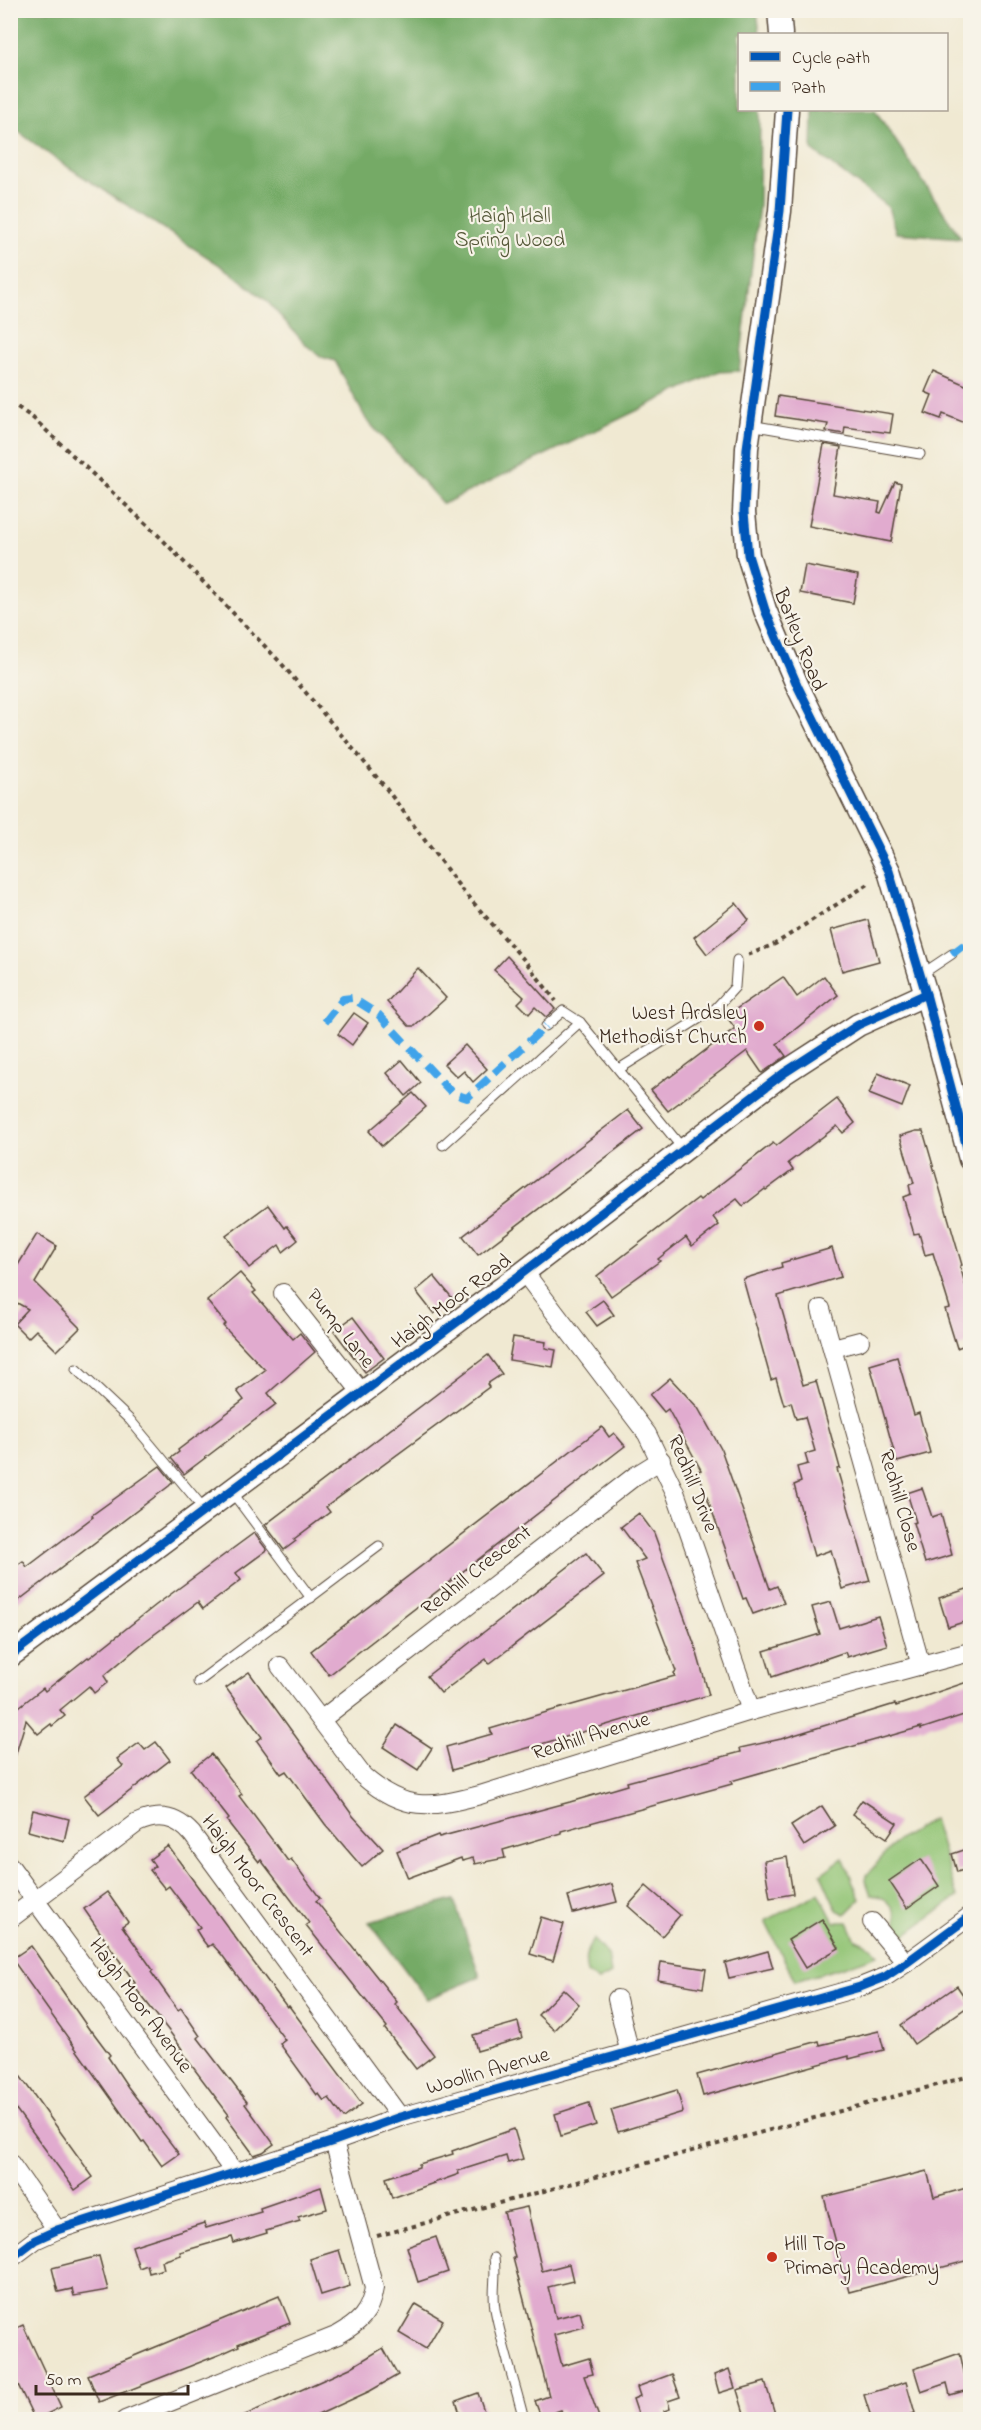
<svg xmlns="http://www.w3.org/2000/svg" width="981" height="2430" viewBox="0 0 981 2430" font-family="'Indie Flower',sans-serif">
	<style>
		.green { fill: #92c474; stroke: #667749; stroke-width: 1.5 }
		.forest { fill: #75aa66; stroke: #586a42; stroke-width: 1.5 }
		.building { fill: #e1abcf }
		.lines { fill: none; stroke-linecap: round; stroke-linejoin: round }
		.service-casing { stroke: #564739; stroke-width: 11 }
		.minor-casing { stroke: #564739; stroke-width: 20 }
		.tertiary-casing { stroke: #564739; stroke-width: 25 }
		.path { stroke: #564739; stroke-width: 4; stroke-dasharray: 4.5 4.5; stroke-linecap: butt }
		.service { stroke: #fff; stroke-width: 9 }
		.minor { stroke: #fff; stroke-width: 18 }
		.tertiary { stroke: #fff; stroke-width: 22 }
		.quiet { stroke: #3fa3ea; stroke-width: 8; stroke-dasharray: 15 8; stroke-linecap: butt }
		.cycleway-casing { stroke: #f7f3e8; stroke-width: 13 }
		.cycleway { stroke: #0057b8; stroke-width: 9 }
		.poi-dot { fill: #c8321e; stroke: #f7f3e8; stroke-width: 2 }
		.labels { text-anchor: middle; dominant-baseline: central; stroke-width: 4.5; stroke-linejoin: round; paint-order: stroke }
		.park-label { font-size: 21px; fill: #555838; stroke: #f7f3e8 }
		.street-label { font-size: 21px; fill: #3b2a1e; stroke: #f7f3e8 }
		.poi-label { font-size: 21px; fill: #3b2a1e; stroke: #f7f3e8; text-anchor: end }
	</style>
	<rect width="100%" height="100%" fill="#f7f3e8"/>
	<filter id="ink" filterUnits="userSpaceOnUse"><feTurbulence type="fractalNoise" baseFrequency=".0167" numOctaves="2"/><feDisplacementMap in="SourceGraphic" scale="12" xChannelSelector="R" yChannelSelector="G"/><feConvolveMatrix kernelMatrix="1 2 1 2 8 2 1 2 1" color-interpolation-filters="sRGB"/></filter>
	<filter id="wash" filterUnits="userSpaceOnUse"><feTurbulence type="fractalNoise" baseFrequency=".008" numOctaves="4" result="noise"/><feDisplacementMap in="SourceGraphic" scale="24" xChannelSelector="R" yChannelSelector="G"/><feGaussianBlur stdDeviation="1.35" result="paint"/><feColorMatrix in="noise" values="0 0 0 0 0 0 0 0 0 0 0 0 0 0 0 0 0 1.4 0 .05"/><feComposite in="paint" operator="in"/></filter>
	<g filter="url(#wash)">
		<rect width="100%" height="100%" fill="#f0e9d2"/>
		<g class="green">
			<path d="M933,1819L957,1897L902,1937L898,1934C897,1914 894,1897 871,1895L866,1881L867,1875L894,1843Z"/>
			<path d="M843,1858L860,1899L845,1914L837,1910L821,1874Z"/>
			<path d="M819,1893L834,1922H848L856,1940L872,1947L878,1955L847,1966L795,1981L765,1921Z"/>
			<path d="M594,1939L608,1955L611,1974L598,1981L587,1973C584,1959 585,1951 594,1939Z"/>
		</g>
		<g class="forest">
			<path d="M10,11H757L760,34H740V110H760L759,206L739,371L717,372L443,504L366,419L335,361L322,357L306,345L267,301L229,271L57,160L11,126Z"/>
			<path d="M813,110H875L961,238L896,233L888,207L812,150Z"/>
			<path d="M454,1900L480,1977L427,1999L369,1922Z"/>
		</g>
		<g id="blocks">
			<g class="building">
				<path d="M934,371L970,387V425L943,414L941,419L925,413L932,395L925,392Z"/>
				<path d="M778,396L893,414L890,433L845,427L844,434L826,431L828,424L775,416Z"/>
				<path d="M824,444L841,447L833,494L880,502L878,512L881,513L895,482L901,484L891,542L809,526Z"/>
				<path d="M805,565L858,575L853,603L800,593Z"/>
				<path d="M736,903L749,920L707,954L694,937Z"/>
				<path d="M868,920L879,961L842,971L831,930Z"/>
				<path d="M507,956L555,1009L546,1017L535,1007L529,1014L518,1003L524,997L494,970Z"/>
				<path d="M418,968L446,998L415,1026H409L387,1002Z"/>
				<path d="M824,976L838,995L777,1044L786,1056L762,1073L747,1051L668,1111L651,1090L669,1076L670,1077L735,1028L726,1016L783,977L797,997Z"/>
				<path d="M354,1013L368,1023L352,1045L338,1034Z"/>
				<path d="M465,1045L487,1069L473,1082L464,1071L457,1077L444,1064Z"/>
				<path d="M402,1060L421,1083L406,1096L387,1073Z"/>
				<path d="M878,1073L910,1086L902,1107L869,1094Z"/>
				<path d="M413,1093L426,1107L382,1146L369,1131Z"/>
				<path d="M837,1099L855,1123L843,1133L837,1126L788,1163L793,1170L766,1190L765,1189L743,1206L737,1199L713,1217L719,1225L692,1246L686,1237L658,1259L660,1261L611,1296L597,1276L698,1198L700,1200L773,1143L776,1146Z"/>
				<path d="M628,1110L643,1129L478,1255L463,1236Z"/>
				<path d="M916,1131H923L962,1265L960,1266L970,1301V1343L957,1348L945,1309L950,1308L933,1253L925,1255L919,1233L914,1234L903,1197L911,1194L909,1185L914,1183L900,1136Z"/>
				<path d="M268,1205L285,1228L287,1226L298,1240L283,1252L279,1245L249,1268L226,1236Z"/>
				<path d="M37,1234L57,1246L35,1283L80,1328L57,1351L36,1330L28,1338L14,1324L28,1309L10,1299V1278Z"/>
				<path d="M832,1248L841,1277L778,1296L803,1385L816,1381L840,1468L837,1469L870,1581L842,1589L831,1550L814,1556L794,1485L801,1482L797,1467L808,1464L805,1454L815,1451L805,1417L796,1419L791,1402L784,1405L776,1378L771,1380L743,1279L782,1267L781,1263Z"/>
				<path d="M240,1273L256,1291L253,1293L293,1339L300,1333L315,1352L268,1393L276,1404L184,1474L171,1458L179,1452L178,1450L244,1400L237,1391L265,1370L223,1326L226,1324L207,1301Z"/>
				<path d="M434,1276L453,1299L434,1314L416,1291Z"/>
				<path d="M603,1300L614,1315L597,1326L586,1312Z"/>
				<path d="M353,1317L384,1358L365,1372L334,1331Z"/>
				<path d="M513,1337L546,1342L545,1348L556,1350L553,1367L509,1360Z"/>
				<path d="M488,1355L502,1374L487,1384L489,1387L326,1507L330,1512L294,1539L296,1541L284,1550L265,1525Z"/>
				<path d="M897,1357L914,1415L919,1413L930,1453L897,1462L870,1365Z"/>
				<path d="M670,1378L698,1408L721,1449L770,1589L777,1586L784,1603L753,1614L746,1598L743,1599L698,1471L701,1470L668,1409L664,1412L650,1395Z"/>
				<path d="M602,1427L609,1437L614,1433L625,1446L329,1675L311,1651Z"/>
				<path d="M160,1466L173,1482L169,1486L10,1607V1570L23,1561L27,1567L93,1517L92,1515Z"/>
				<path d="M922,1488L932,1517L941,1514L952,1555L925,1563L913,1523L916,1522L907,1493Z"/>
				<path d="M639,1513L654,1533L695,1646L709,1695L452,1770L446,1747L492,1734L490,1729L547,1712L675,1676L674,1673L676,1671L635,1563L645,1559L621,1527Z"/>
				<path d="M254,1533L267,1550L236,1573L241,1580L203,1609L198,1602L144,1642L104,1676L108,1682L94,1693L89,1686L60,1710L65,1716L52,1726L51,1724L38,1734L26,1720L14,1760L10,1759V1714L43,1688L45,1691L88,1657L89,1658L156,1605Z"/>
				<path d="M586,1553L604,1576L489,1664L486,1659L441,1693L427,1676Z"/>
				<path d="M970,1588V1620L948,1627L939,1598Z"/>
				<path d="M831,1602L839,1628L878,1616L887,1645L847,1657L845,1652L772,1677L764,1651L820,1634L812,1607Z"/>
				<path d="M249,1672L353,1816L383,1849L362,1867L325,1824L286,1771L281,1774L257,1741L262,1737L226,1688Z"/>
				<path d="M970,1681V1713L921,1729V1727L731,1781L732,1784L561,1831V1833L503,1850L505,1858L475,1864L473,1858L462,1861L461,1858L408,1878L397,1851L438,1835L439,1837L570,1802L628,1785L627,1782L741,1752L740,1748L781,1739L895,1704L896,1706Z"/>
				<path d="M397,1725L432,1748L418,1770L383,1747Z"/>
				<path d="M156,1742L170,1760L99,1815L84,1796L123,1766L117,1759L139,1743L145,1750Z"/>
				<path d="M211,1754L242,1794L239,1796L288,1861L291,1859L320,1898L316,1901L397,2002L395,2004L434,2055L416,2069L385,2029L387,2027L306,1925L309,1923L261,1860L259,1862L227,1821L229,1819L191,1770Z"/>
				<path d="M862,1800L897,1823L887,1838L852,1814Z"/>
				<path d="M822,1806L835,1826L804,1846L791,1826Z"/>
				<path d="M33,1810L69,1819L64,1841L28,1831Z"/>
				<path d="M168,1846L248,1955L287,2007L289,2006L362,2104L344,2118L329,2098L324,2101L319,2094L317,2095L280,2044L285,2040L222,1955L212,1944L208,1947L201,1938L196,1930L200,1927L169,1886L165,1889L150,1870L155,1866L150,1859Z"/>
				<path d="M970,1848V1868L957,1872L952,1854Z"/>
				<path d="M787,1857L793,1894L770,1898L764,1861Z"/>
				<path d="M921,1859L939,1886L907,1908L889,1881Z"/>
				<path d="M612,1884L617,1902L573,1913L568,1896Z"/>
				<path d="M646,1886L680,1915L662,1936L628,1906Z"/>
				<path d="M107,1892L128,1922L122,1926L153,1970L151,1972L178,2010L181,2008L200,2036L198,2038L247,2102L245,2104L274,2144L263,2152L254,2155L226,2117L229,2115L180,2050L182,2049L172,2035L133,1985L135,1983L84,1909Z"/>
				<path d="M541,1917L564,1924L553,1961L530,1954Z"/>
				<path d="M822,1919L839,1948L805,1968L788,1940Z"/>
				<path d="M31,1946L91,2032L92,2031L110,2055L108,2057L128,2087L179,2154L162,2166L144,2141L142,2142L12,1959Z"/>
				<path d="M768,1951L773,1968L729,1978L725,1963Z"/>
				<path d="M661,1962L706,1969L703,1988L658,1980Z"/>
				<path d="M957,1986L970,2005L914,2044L901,2025Z"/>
				<path d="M563,1989L579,2004L554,2030L538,2015Z"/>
				<path d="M518,2022L522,2038L477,2051L473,2035Z"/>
				<path d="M879,2031L884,2050L849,2059V2056L703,2096L697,2075L819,2041L820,2045Z"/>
				<path d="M10,2062L93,2177L75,2190L10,2101Z"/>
				<path d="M677,2090L683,2112L618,2132L611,2110Z"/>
				<path d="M589,2103L596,2125L561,2136L555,2114Z"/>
				<path d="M514,2129L523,2159L508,2163L506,2156L458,2171L459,2174L392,2198L386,2178L419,2167V2164L453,2154L452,2151Z"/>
				<path d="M927,2171L934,2197L970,2187V2260L849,2292L824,2197Z"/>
				<path d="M321,2187L327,2209L298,2217L300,2221L266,2231L267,2233L234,2243L232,2237L180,2252L181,2255L162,2261L164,2269L149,2273L147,2265L139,2268L132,2246L204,2223L206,2228L261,2212L260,2208Z"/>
				<path d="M527,2207L542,2271L569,2264L573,2281L548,2287L556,2318L580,2312L584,2327L554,2335L562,2366L589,2358L593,2374L584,2376L600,2420H565L561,2410L541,2417L535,2401L549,2396L513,2258H515L504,2212Z"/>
				<path d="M436,2237L448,2272L418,2282L407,2247Z"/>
				<path d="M339,2250L350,2286L321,2295L310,2259Z"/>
				<path d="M99,2256L108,2290L74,2296L72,2289L58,2292L52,2268Z"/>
				<path d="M279,2296L290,2323L238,2344L239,2346L221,2354L99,2402L88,2375Z"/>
				<path d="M416,2304L443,2320L426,2349L399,2333Z"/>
				<path d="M23,2325L61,2407L35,2420L10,2368V2331Z"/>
				<path d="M383,2348L398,2375L370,2391L307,2420H234L350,2368Z"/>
				<path d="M960,2353L968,2390L950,2395L947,2383L921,2392L914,2369Z"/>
				<path d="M729,2369L735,2388L719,2393L714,2375Z"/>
				<path d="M672,2374L680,2397L668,2401L670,2409L664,2411L667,2420H640L633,2399L640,2396L637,2387Z"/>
				<path d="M765,2382L777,2420H746L737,2390Z"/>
				<path d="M906,2382L915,2413L893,2420H872L864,2395Z"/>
				<path d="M478,2393L487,2420H462L456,2401Z"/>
			</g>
		</g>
	</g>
	<g filter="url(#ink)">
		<use href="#blocks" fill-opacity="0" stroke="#564739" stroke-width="1.5"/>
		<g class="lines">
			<g class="service-casing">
				<g id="service">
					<path d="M750,425L920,454"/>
					<path d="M922,974L952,954"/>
					<path d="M546,1026L563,1011L580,1022L683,1149"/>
					<path d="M619,1069L716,1008L735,987L737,960"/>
					<path d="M443,1145L580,1022"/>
					<path d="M76,1369L130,1420L205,1510"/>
					<path d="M232,1492L311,1598"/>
					<path d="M198,1682L379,1546"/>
					<path d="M494,2258C497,2276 492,2291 495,2309C502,2346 515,2383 524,2420"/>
				</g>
			</g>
			<g class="minor-casing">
				<g id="minor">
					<path d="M524,1272L647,1434L675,1492L751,1711"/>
					<path d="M283,1293L362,1393"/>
					<path d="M821,1309L921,1666"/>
					<path d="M833,1348L860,1341"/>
					<path d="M280,1666L363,1776C404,1812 430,1808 480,1795L751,1711L970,1652"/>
					<path d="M322,1719L635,1476L661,1460"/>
					<path d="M10,1866L235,2173"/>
					<path d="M10,1919L137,1823C159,1813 176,1816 192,1834L400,2117"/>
					<path d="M872,1922L906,1963"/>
					<path d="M617,1999L629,2050"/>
					<path d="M10,2163L57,2230"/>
					<path d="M10,2259L35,2240L57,2230L334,2141L400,2117L860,1987L885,1977L906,1963L970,1916"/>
					<path d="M125,2420L338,2335C359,2323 370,2313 374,2288L334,2141"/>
				</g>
			</g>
			<g class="tertiary-casing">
				<g id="tertiary">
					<path d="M779,10L781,34"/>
					<path d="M787,110L780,211L747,448L744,512L748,555L765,610L798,687L889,871L926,994L970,1159"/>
					<path d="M10,1656L524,1272L784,1073L858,1025L926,994"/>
				</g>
			</g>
			<g class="path">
				<path d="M10,402L33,418L161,538L281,663L385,787L462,890L525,961L556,1001"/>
				<path d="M748,955L775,944L870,883"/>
				<path d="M377,2236L970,2076"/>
			</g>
			<use href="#service" class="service"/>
			<use href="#minor" class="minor"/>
			<use href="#tertiary" class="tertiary"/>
			<g class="quiet">
				<path d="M952,954L970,940"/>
				<path d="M325,1022L343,999L352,998L379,1015L452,1093L467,1098L546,1026"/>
			</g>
			<g class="cycleway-casing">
				<g id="cycleway">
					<path d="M787,110L780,211L747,448L744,512L748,555L765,610L798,687L889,871L926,994L970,1159"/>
					<path d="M10,1656L524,1272L784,1073L858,1025L926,994"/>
					<path d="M10,2259L35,2240L57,2230L334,2141L400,2117L860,1987L885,1977L906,1963L970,1916"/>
				</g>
			</g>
			<use href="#cycleway" class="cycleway"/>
		</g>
	</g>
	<g class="poi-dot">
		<circle cx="759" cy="1026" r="6"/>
		<circle cx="772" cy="2257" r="6"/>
	</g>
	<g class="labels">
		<g class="park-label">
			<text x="510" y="217">Haigh Hall<tspan x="510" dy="24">Spring Wood</tspan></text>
		</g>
		<g class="street-label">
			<text transform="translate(799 640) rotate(68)">Batley Road</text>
			<text transform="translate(452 1302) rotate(-37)">Haigh Moor Road</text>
			<text transform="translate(340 1329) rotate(51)">Pump Lane</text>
			<text transform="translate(692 1484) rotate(68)">Redhill Drive</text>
			<text transform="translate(899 1501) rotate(74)">Redhill Close</text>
			<text transform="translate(477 1571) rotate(-38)">Redhill Crescent</text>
			<text transform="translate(591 1737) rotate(-17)">Redhill Avenue</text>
			<text transform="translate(257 1886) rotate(53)">Haigh Moor Crescent</text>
			<text transform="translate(140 2006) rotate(54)">Haigh Moor Avenue</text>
			<text transform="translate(488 2072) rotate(-16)">Woollin Avenue</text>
		</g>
		<g class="poi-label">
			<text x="747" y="1014">West Ardsley<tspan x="747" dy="24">Methodist Church</tspan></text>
			<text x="784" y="2245" text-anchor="start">Hill Top<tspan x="784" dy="24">Primary Academy</tspan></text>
		</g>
	</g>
	<rect width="981" height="2430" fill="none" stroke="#f7f3e8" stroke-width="36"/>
	<rect x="738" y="33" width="210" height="78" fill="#f7f3e8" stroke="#aca397" stroke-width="1.5"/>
	<rect x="750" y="52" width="30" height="9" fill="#0057b8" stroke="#aca397" stroke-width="1.5"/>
	<text x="792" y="63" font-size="18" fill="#3b2a1e">Cycle path</text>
	<rect x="750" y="82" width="30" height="9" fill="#3fa3ea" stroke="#aca397" stroke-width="1.5"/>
	<text x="792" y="93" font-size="18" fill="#3b2a1e">Path</text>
	<path d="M36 2385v9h152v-9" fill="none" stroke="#3b2a1e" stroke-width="3"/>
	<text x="45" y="2385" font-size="18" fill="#3b2a1e" stroke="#f7f3e8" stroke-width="4.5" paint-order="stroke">50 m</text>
</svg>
